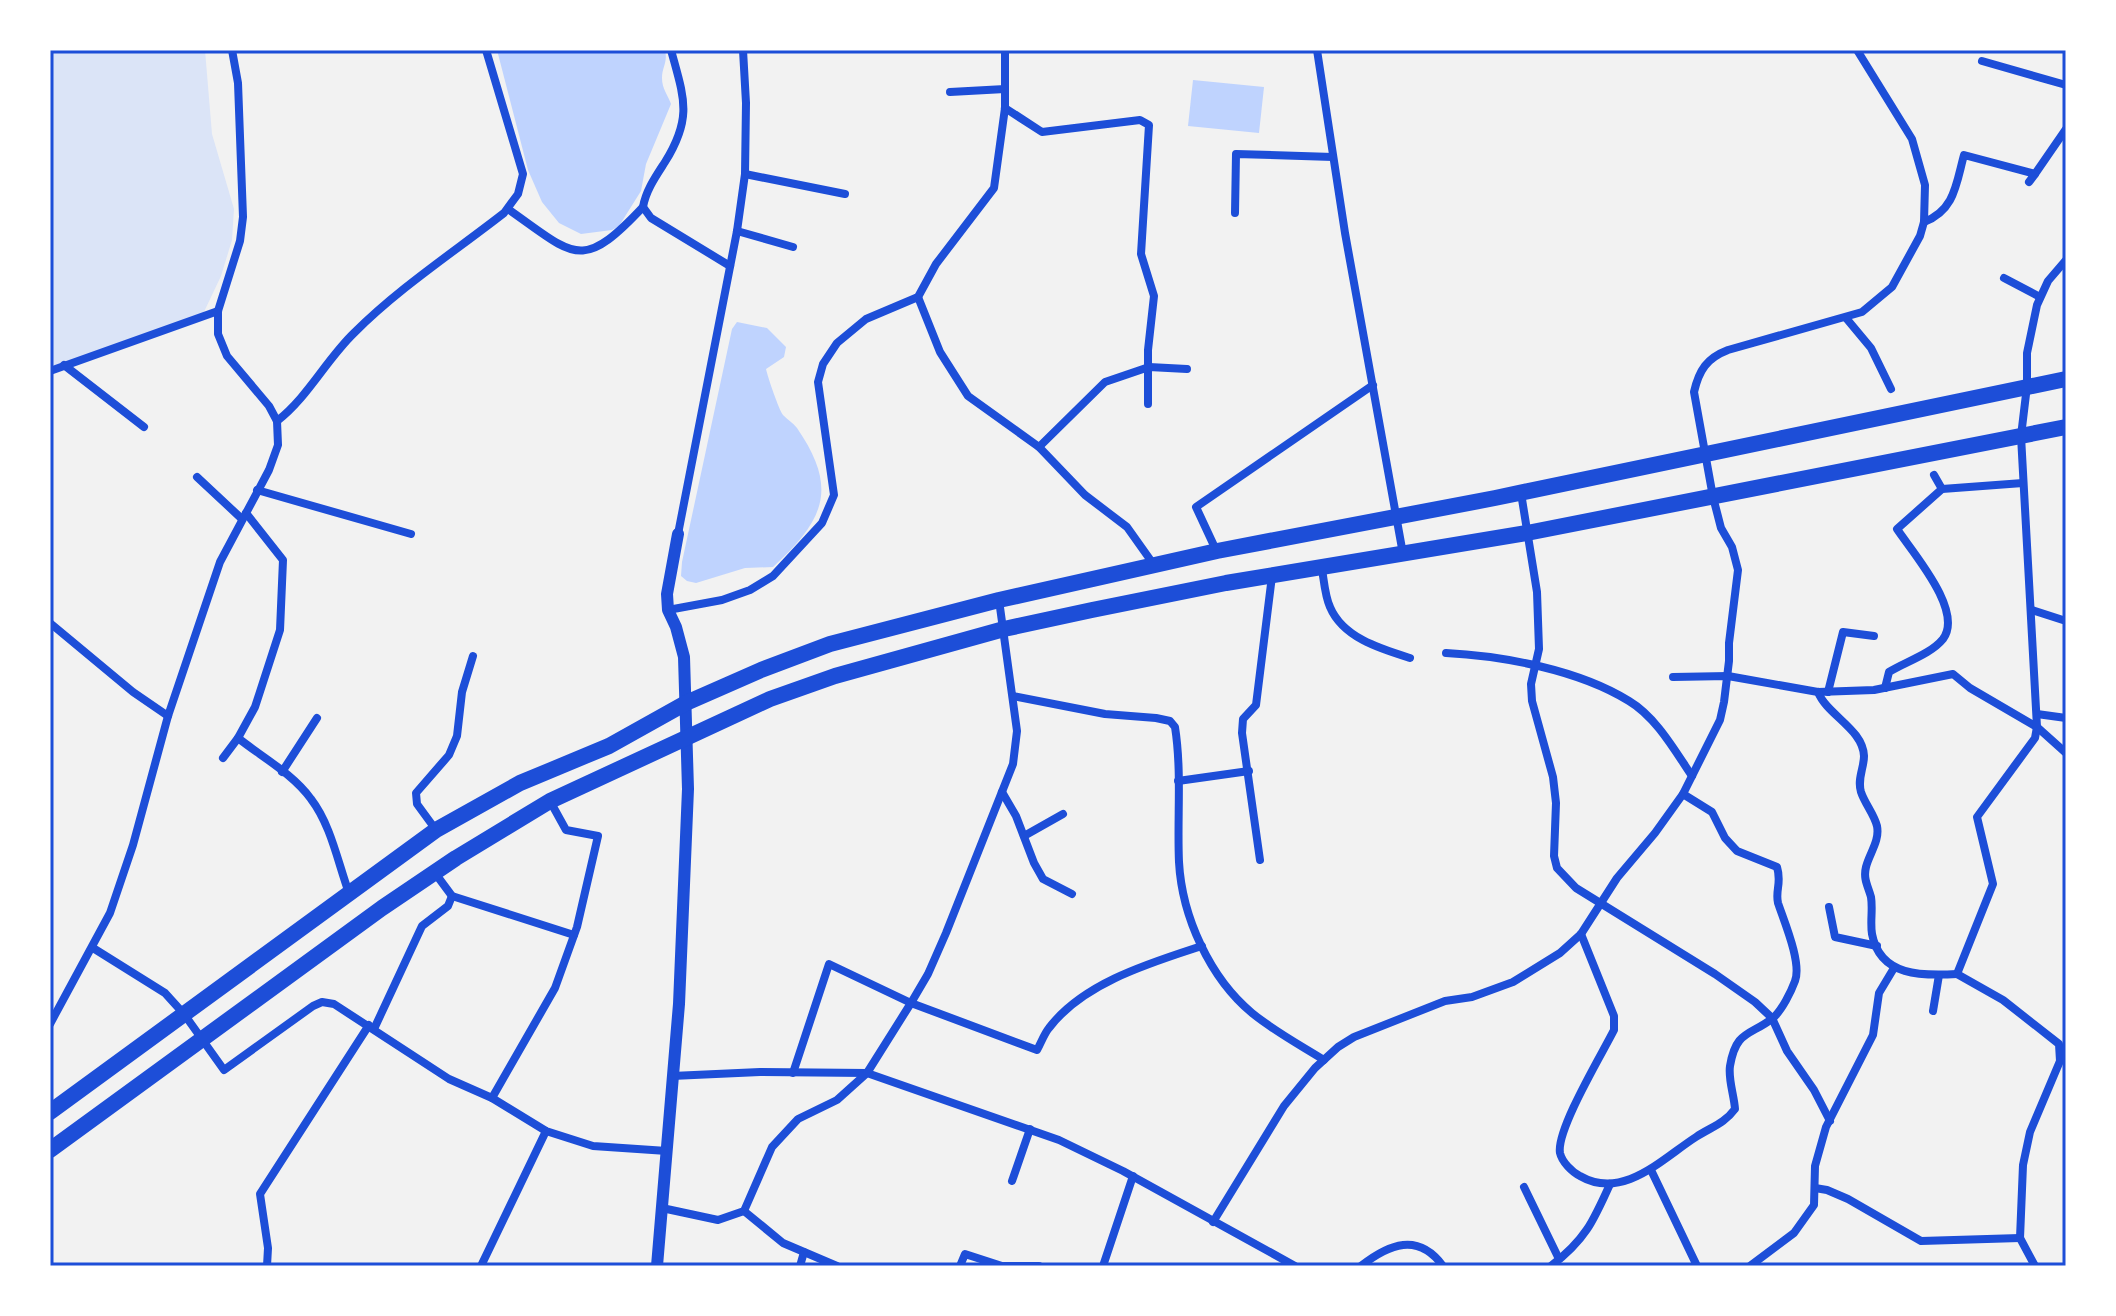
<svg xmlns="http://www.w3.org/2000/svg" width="2116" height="1316" viewBox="0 0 2116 1316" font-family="Poppins,sans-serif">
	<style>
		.green { fill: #dbe4f7 }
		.water { fill: #bfd3fe }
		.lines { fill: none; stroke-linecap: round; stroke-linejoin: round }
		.minor { stroke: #1d4ed8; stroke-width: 8 }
		.tertiary { stroke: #1d4ed8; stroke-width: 12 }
		.trunk { stroke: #1d4ed8; stroke-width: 16 }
		.neatline { fill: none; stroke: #1d4ed8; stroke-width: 3 }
	</style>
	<rect width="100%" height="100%" fill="#f2f2f2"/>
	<path class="green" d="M50,50H205L212,134L234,209L232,240L221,276L203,314L72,367L50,365Z"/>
	<g class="water">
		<path d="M497,50H665C668,62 662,67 662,78C662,89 668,95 671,104L646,164L641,191L619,226L612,230L581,234L559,223L542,202L528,170Z"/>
		<path d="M1193,80L1264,87L1259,133L1188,126Z"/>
		<path d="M737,322L767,328L786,347L784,357L766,369C768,378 779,410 783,415C788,420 793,423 797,428C839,489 824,520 773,567L745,568L696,583L687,581L681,576L682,562L732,329Z"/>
	</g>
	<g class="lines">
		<g class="minor">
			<path d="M671,50C684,98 693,117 665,162C656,176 646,190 643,207L651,218L730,266"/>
			<path d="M1317,50L1345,233L1403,554"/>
			<path d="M1982,61L2066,85"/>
			<path d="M950,92L1005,89"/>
			<path d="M1005,108L1042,132L1140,120L1149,125L1141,254L1154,296L1148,350V404"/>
			<path d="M745,174L845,194"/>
			<path d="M2035,174L2066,129"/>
			<path d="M508,209C575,256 581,273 643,207"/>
			<path d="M1235,213L1236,154L1333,157"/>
			<path d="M1924,222C1955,210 1956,184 1964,155L2035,174L2029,182"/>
			<path d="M737,231L793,247"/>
			<path d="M2004,278L2040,297"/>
			<path d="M918,297L940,352L968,396L1039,447L1085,495L1127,527L1154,565"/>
			<path d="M1846,318L1871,348L1891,389"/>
			<path d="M64,365L144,427"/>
			<path d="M50,371L218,311"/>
			<path d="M277,421C308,397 326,360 354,333C399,288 454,252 504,213L518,194L523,174L486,50"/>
			<path d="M1039,447L1105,382L1149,367L1187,369"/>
			<path d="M1934,475L1942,489"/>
			<path d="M197,477L242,519"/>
			<path d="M257,490L411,534"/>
			<path d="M1521,493L1537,592L1539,649L1531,684L1532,701L1553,777L1556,803L1554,856L1557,868L1576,888L1715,974L1755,1002L1772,1018L1787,1051L1814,1090L1830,1121"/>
			<path d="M678,534L737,231L745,174L746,103L743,50"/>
			<path d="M1216,550L1196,507L1373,385"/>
			<path d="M1322,569C1324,581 1325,596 1330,607C1343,638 1381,649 1410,658"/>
			<path d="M668,610L722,600L750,590L773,576L822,523L834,495L818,382L823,364L837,343L866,319L918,297L936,264L994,188L1005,108V50"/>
			<path d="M2032,610L2066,621"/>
			<path d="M50,623L133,692L168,716"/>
			<path d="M1446,653C1504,656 1579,670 1629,701C1656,717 1675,751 1692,776"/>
			<path d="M1673,677L1728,676L1818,692L1874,690L1953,674L1970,688L2037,727L2066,753"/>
			<path d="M1885,688L1889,672C1905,662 1931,654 1943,639C1964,611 1913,553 1897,529L1942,489L2023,483"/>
			<path d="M1818,692C1827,715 1863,729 1864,756C1864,768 1857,779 1861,792C1865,804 1874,814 1877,826C1880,841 1869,854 1866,867C1863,879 1868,886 1871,897C1873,909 1870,922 1872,934C1880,977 1923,976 1957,974"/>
			<path d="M1828,692L1843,632L1874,636"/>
			<path d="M1013,696L1105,714L1156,718L1170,721L1175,727C1182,772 1177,818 1179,862C1182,917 1210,978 1252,1013C1274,1031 1300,1045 1324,1060"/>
			<path d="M2037,714L2066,718"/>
			<path d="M238,738C262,757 293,774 311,799C331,825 338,863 349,893"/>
			<path d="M223,758L238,738L255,707L280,630L283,560L246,513"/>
			<path d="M282,772L317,718"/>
			<path d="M1178,781L1249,771"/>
			<path d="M1002,792L1016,816L1034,863L1043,879L1072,894"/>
			<path d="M436,830L417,804L416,793L449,755L457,736L462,692L473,656"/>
			<path d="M1024,836L1063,814"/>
			<path d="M1260,860L1242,733L1243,719L1256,705L1272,576"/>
			<path d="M435,873L452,896L574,935"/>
			<path d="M1829,907L1835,937L1877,946"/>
			<path d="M1581,934L1614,1016V1030C1602,1054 1556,1130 1560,1153C1562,1162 1572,1172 1580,1176C1623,1201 1663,1158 1696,1137C1711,1127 1724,1124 1735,1109C1734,1095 1728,1079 1730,1066C1736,1030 1750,1036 1773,1018C1782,1010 1791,992 1795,981C1802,963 1784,921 1778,903C1775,890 1782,883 1777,867L1737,851L1725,838L1712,812L1683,794"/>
			<path d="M93,948L165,993L184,1014L224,1070L313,1006L322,1002L334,1004L449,1079L492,1098L546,1131L593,1146L667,1151"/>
			<path d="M1933,1011L1939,975"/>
			<path d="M50,1024L110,913L133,845L168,716L220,562L269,470L278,445L277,421L269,406L227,356L218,334V311L240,241L243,217L238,83L232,50"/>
			<path d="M374,1029L422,926L448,906L452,896"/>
			<path d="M793,1073L829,964L911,1003L1037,1050C1041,1043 1044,1034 1049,1028C1083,983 1150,963 1202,946"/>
			<path d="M672,1076L760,1072L867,1073L1059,1140L1123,1171L1295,1266"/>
			<path d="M492,1098L555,988L577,927L598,836L566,830L550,801"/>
			<path d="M1651,1170L1697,1266"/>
			<path d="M1012,1181L1030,1129"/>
			<path d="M1524,1187L1559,1259"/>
			<path d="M1815,1188L1827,1190L1848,1199L1921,1241L2020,1238"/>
			<path d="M662,1208L718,1220L744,1211L772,1147L798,1119L837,1100L867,1073L911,1003L928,974L946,933L1013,764L1017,731L999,600"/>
			<path d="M744,1211L783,1243L837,1266"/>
			<path d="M1213,1222L1284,1106L1315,1068L1338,1047L1354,1037L1445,1001L1472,997L1513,982L1560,953L1581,934L1617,878L1655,833L1683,794L1720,720L1724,702L1729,661V643L1738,570L1732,547L1721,528L1713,497L1694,392C1699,370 1707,358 1728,350L1862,312L1892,287L1920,236L1924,222L1925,185L1912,139L1857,50"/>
			<path d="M267,1266L268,1248L260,1194L369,1025"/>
			<path d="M481,1266L546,1131"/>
			<path d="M800,1266L804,1252"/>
			<path d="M960,1266L965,1254L1002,1266"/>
			<path d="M1004,1266H1039"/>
			<path d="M1103,1266L1133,1176"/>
			<path d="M1361,1266C1389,1244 1418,1232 1443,1266"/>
			<path d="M1551,1266C1585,1240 1593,1222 1610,1184"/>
			<path d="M1750,1266L1794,1233L1814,1205L1815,1166L1826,1127L1873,1035L1879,993L1894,968"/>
			<path d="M2035,1266L2020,1238L2023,1165L2030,1132L2060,1061L2059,1044L2003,1000L1957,974L1993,884L1977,817L2035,738L2037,727L2021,436L2027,386V353L2037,305L2048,281L2066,260"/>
		</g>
		<path class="tertiary" d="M657,1266L679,1004L688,789L684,657L676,627L668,610L667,594L678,534"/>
		<g class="trunk">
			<path d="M50,1112L436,830L520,783L609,746L686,703L761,670L830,644L999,600L1217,551L1495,498L2066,379"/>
			<path d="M50,1150L382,908L456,858L550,801L770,699L835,676L1004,629L1092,610L1226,583L1527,533L2066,427"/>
		</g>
	</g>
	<rect width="2116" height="1316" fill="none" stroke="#ffffff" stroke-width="104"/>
	<rect x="52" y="52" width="2012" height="1212" class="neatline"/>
</svg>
